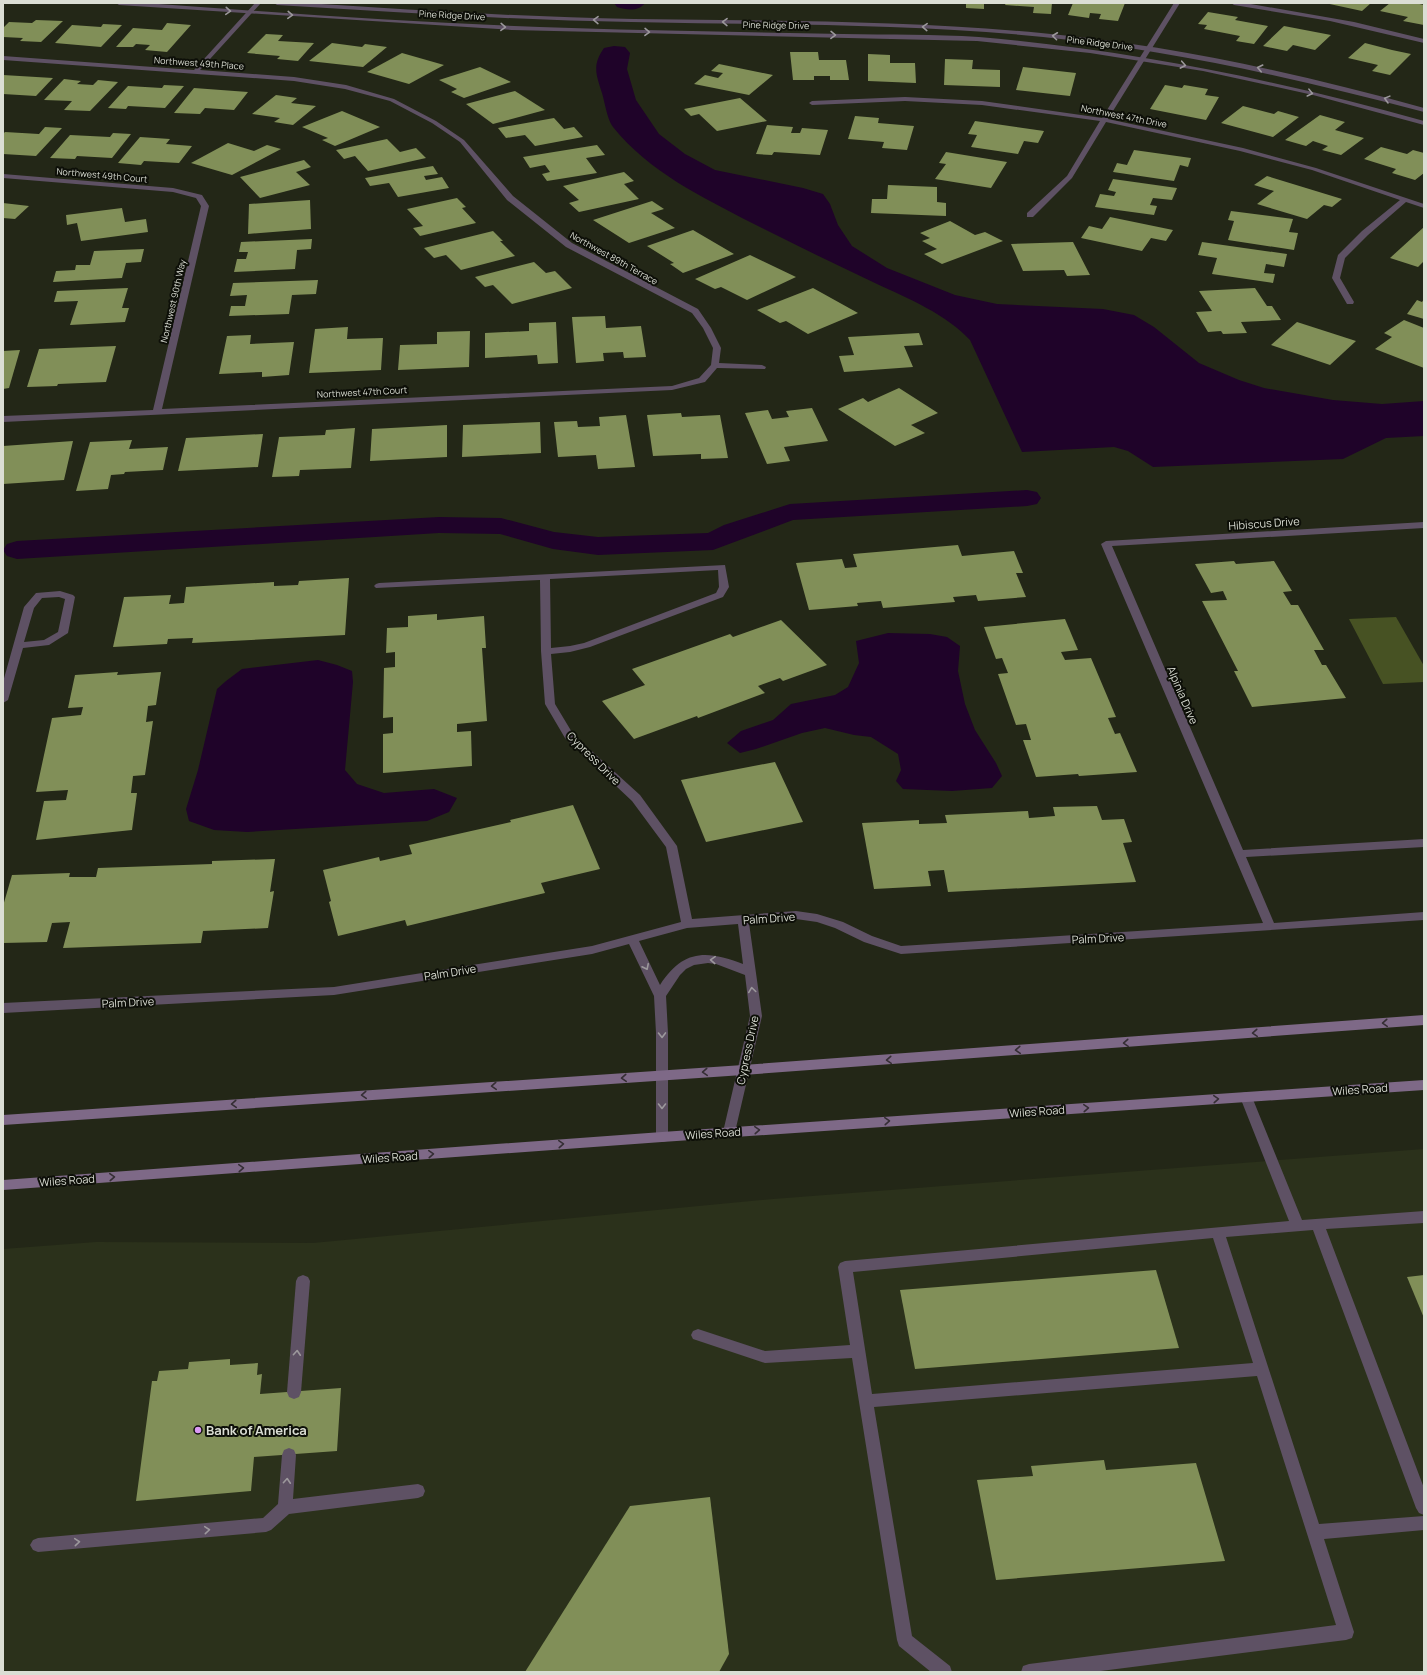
<svg xmlns="http://www.w3.org/2000/svg" width="1427" height="1675" viewBox="0 0 1427 1675" font-family="Manrope,sans-serif">
	<style>
		.built { fill: #2b311b }
		.green { fill: #475223 }
		.water { fill: #1f0329 }
		.lines { fill: none; stroke-linecap: round; stroke-linejoin: round }
		.canal { fill: #1f0329; fill-rule: evenodd }
		.building { fill: #818f58 }
		.service { fill: #5e5164; fill-rule: evenodd }
		.minor { fill: #5e5164; fill-rule: evenodd }
		.tertiary { fill: #5e5164; fill-rule: evenodd }
		.secondary { fill: #7e6987; fill-rule: evenodd }
		.oneway { stroke: #9c989c }
		.oneway2 { stroke: #352e34 }
		.poi-dot { fill: #db99f5; stroke: #0d0f08; stroke-width: 1.5 }
		.labels { text-anchor: middle; dominant-baseline: central; stroke-width: 4; stroke-linejoin: round; paint-order: stroke }
		.far-street-label { font-size: 9px; fill: #dbded4; stroke: #0d0f08 }
		.street-label { font-size: 11px; fill: #dbded4; stroke: #0d0f08 }
		.near-poi-label { font-size: 13px; font-weight: bold; fill: #dbded4; stroke: #0d0f08; text-anchor: start }
	</style>
	<rect width="100%" height="100%" fill="#232717"/>
	<path class="built" d="M1424,1149V1672H3V1249L96,1242L313,1243L773,1199Z"/>
	<path class="green" d="M1396,617L1424,666V682L1383,684L1349,619Z"/>
	<g class="water">
		<path d="M614,3H645C638,12 627,10 617,7Z"/>
		<path d="M614,46L625,47L630,53L627,69L636,100L659,134L685,154L715,170L803,188L823,194L830,204L838,225L852,246L887,268L955,295L997,304L1103,309L1134,315L1154,327L1199,363L1239,380L1264,388L1333,400L1382,404L1424,401V436L1386,438L1343,459L1153,467L1128,451L1114,447L1022,452L970,340C947,315 908,298 877,284C835,264 793,244 752,223C702,197 649,172 613,127C607,119 605,103 602,93C596,74 592,65 604,48Z"/>
		<path d="M888,633L930,634L947,637L960,646L958,671L965,704L975,730L996,763L1002,776L992,788L952,791L903,789L896,781L901,770L898,754L871,737L854,735L825,728L802,733L756,749L740,753L727,743L741,731L773,720L791,704L835,695L848,687L859,663L856,641Z"/>
		<path d="M318,660L337,665L352,671L353,682L345,770L357,784L384,793L434,789L457,798L449,812L427,821L247,832L214,830L189,821L186,809L198,770L217,689L226,681L242,669Z"/>
	</g>
	<g class="lines">
		<path class="canal" d="M1027,490L1037,492L1041,498L1037,504L1027,506L793,520L713,550L598,555L553,549L500,534L439,533L17,559L7,556L3,550L7,544L17,541L439,517L501,518L554,532L598,537L708,533L724,525L790,504Z"/>
	</g>
	<g class="building">
		<path d="M966,3H984V9L966,8Z"/>
		<path d="M1006,3H1052L1051,14L1033,13L1034,7L1005,5Z"/>
		<path d="M1073,3H1125L1118,21L1099,19L1101,14L1090,13L1089,18L1068,15Z"/>
		<path d="M1325,3H1371L1362,11Z"/>
		<path d="M1390,3H1415L1424,5V25L1403,21L1408,17L1380,11Z"/>
		<path d="M1208,12L1238,17L1235,20L1268,26L1254,44L1236,41L1240,36L1204,29L1207,25L1198,24Z"/>
		<path d="M36,20L63,21L41,42L20,41L23,38L3,37V28L9,22L32,23Z"/>
		<path d="M167,23L191,25L167,52L145,50L150,45L136,44L133,47H116L133,28L162,30Z"/>
		<path d="M103,24L122,25L101,47L55,43L72,25L101,27Z"/>
		<path d="M1284,26L1331,35L1315,50L1293,45L1287,51L1263,46Z"/>
		<path d="M266,34L283,35L278,41L314,43L298,61L277,59L280,56L247,53Z"/>
		<path d="M332,43L362,47L365,44L387,47L363,67L309,61Z"/>
		<path d="M1365,43L1392,50L1411,54L1390,75L1372,71L1378,65L1348,58Z"/>
		<path d="M790,52H818L819,60H846L849,80H830V76H814V80H793Z"/>
		<path d="M402,53L444,65L409,84L367,72Z"/>
		<path d="M868,54L890,55V63H915L916,83L868,81Z"/>
		<path d="M945,59L973,60L972,69L1000,70V87L944,85Z"/>
		<path d="M719,64L773,75L749,95L694,84L705,75L718,78L723,73L711,71Z"/>
		<path d="M480,67L511,82L464,98L451,92L457,89L439,80Z"/>
		<path d="M1023,67L1076,73L1070,96L1016,90Z"/>
		<path d="M3,75L53,78L36,96L3,94Z"/>
		<path d="M64,79L81,81L77,84L93,85L98,80L118,82L90,111L64,110L72,101L44,100Z"/>
		<path d="M164,85L184,86L165,108L128,106L126,109L108,108L128,86L162,88Z"/>
		<path d="M1165,85L1182,88L1184,85L1208,89L1205,95L1219,97L1206,120L1150,109Z"/>
		<path d="M194,88L248,92L234,110L205,108L200,114L174,113Z"/>
		<path d="M515,91L545,110L493,124L466,104Z"/>
		<path d="M276,95L297,98L291,103L316,106L293,125L274,122L280,118L252,114Z"/>
		<path d="M740,98L767,121L717,131L699,114L691,116L684,109Z"/>
		<path d="M1243,106L1274,114L1278,111L1299,117L1273,137L1221,123Z"/>
		<path d="M342,111L380,127L335,146L322,140L328,138L302,127Z"/>
		<path d="M1320,115L1345,122L1335,130L1364,138L1341,155L1322,150L1328,146L1313,141L1306,146L1285,140Z"/>
		<path d="M855,116L879,118L878,123L914,126L907,150L882,148L884,142L848,139Z"/>
		<path d="M554,118L564,129L574,127L583,137L535,146L525,135L506,138L498,128Z"/>
		<path d="M975,121L1044,131L1038,143L1024,141L1018,154L971,147L977,135L968,134Z"/>
		<path d="M767,125L793,127L791,133H800L802,128L828,130L820,155L774,152L772,155L756,154Z"/>
		<path d="M45,127L62,128L36,156L3,154V134L5,132L39,134Z"/>
		<path d="M113,133L131,134L112,158L77,156L75,159L50,158L70,135L110,137Z"/>
		<path d="M140,137L170,139L166,144L192,146L179,163L144,161L141,165L118,163Z"/>
		<path d="M387,139L400,152L416,148L426,158L368,171L355,156L344,159L336,150Z"/>
		<path d="M228,143L254,151L267,145L281,149L232,175L191,163Z"/>
		<path d="M597,145L605,155L586,158L597,173L547,181L542,174L550,172L545,165L530,168L523,157Z"/>
		<path d="M1381,147L1407,154L1413,150L1424,153V173L1415,180L1392,173L1396,169L1364,159Z"/>
		<path d="M1134,150L1191,158L1188,167L1180,165L1174,181L1113,172L1117,163L1127,165Z"/>
		<path d="M946,152L1007,162L991,188L935,179L946,164L939,163Z"/>
		<path d="M304,160L311,167L296,172L310,185L260,198L240,177Z"/>
		<path d="M433,166L438,174L424,176L426,180L442,177L449,188L398,197L389,183L370,186L365,178Z"/>
		<path d="M624,172L634,181L624,184L639,199L579,212L569,203L579,200L563,186Z"/>
		<path d="M1267,176L1342,199L1332,207L1324,205L1307,219L1257,204L1274,191L1254,185Z"/>
		<path d="M1113,179L1177,188L1172,200L1153,198L1150,205L1157,206L1154,215L1095,207L1100,194L1114,196L1116,192L1108,190Z"/>
		<path d="M888,185L937,187V202L946,203V216L871,213L872,199H887Z"/>
		<path d="M457,198L466,207L462,208L476,223L420,236L413,228L423,226L407,209Z"/>
		<path d="M310,200L311,229L248,234L249,204Z"/>
		<path d="M652,201L664,209L651,213L675,228L629,243L593,220Z"/>
		<path d="M3,203L29,206L15,219L3,218Z"/>
		<path d="M122,208L125,222L146,219L148,232L81,241L77,223L67,225L66,215Z"/>
		<path d="M1231,211L1293,219L1289,232L1298,233L1294,250L1228,240L1234,221L1228,220Z"/>
		<path d="M1110,217L1173,230L1166,241L1151,238L1142,251L1081,238L1089,226L1102,229Z"/>
		<path d="M950,221L975,235L985,232L1003,241L942,264L924,254L937,249L922,241L930,238L920,233Z"/>
		<path d="M1424,227V261L1418,267L1390,258Z"/>
		<path d="M693,230L734,254L683,273L670,264L674,263L647,246Z"/>
		<path d="M493,231L503,241H500L515,256L461,270L446,255L434,258L424,248Z"/>
		<path d="M312,239L311,249L297,250L295,269L234,272L237,259H246L248,252H239L241,242Z"/>
		<path d="M1073,242L1090,275L1067,276L1064,270L1023,271L1011,244Z"/>
		<path d="M1202,242L1287,254L1284,267L1266,264L1264,273L1275,274L1273,283L1212,274L1217,258L1198,255Z"/>
		<path d="M144,249L141,262L126,263L122,278L53,282L56,271L75,270L76,265H90L94,251Z"/>
		<path d="M750,255L796,277L747,300L721,287L715,289L695,279Z"/>
		<path d="M534,262L546,273L555,271L572,288L512,304L493,285L485,287L475,277Z"/>
		<path d="M318,280L316,294L292,295L289,314L229,316L231,306H245L247,295L230,296L233,283Z"/>
		<path d="M128,288L122,308H129L125,322L70,325L78,301L54,302L57,291Z"/>
		<path d="M813,288L858,313L808,334L786,321L780,323L757,310Z"/>
		<path d="M1255,288L1267,306H1272L1281,320L1241,322L1247,333L1223,334L1221,331L1208,332L1196,312L1212,311L1199,291Z"/>
		<path d="M1424,299V319L1407,314L1417,300L1422,302Z"/>
		<path d="M605,316L606,328L641,326L646,357L624,358L623,352L603,353L604,361L576,363L572,317Z"/>
		<path d="M1404,320L1424,328V368L1375,349L1392,337L1384,333Z"/>
		<path d="M556,322L558,363L538,364L537,355L485,358V333L529,331V323Z"/>
		<path d="M1297,322L1356,341L1330,365L1271,345Z"/>
		<path d="M348,327L347,339L383,338L381,370L309,373L315,329Z"/>
		<path d="M470,331L469,367L398,370L400,345L437,344V332Z"/>
		<path d="M919,333L923,345L904,346L913,367L844,372L839,356L854,355L848,337Z"/>
		<path d="M251,335L250,344L294,342L289,375L262,377V372L219,374L227,336Z"/>
		<path d="M116,346L106,382L58,384L57,386L27,387L39,349Z"/>
		<path d="M20,350L9,388L3,389V351Z"/>
		<path d="M899,388L938,413L911,425L925,433L895,446L838,409L863,398L868,402Z"/>
		<path d="M812,408L828,441L784,447L790,461L767,464L745,413L768,410L772,419L789,417L786,411Z"/>
		<path d="M681,413L682,417L720,415L728,458L701,459V454L653,456L647,415Z"/>
		<path d="M626,415L635,467L598,469L596,455L558,457L554,422L577,421L578,427L600,426L599,417Z"/>
		<path d="M540,422L541,453L462,457L463,425Z"/>
		<path d="M447,425V457L370,461L372,429Z"/>
		<path d="M355,428L351,468L300,470L299,476L272,477L279,437L325,435L326,430Z"/>
		<path d="M263,434L258,467L178,471L186,438Z"/>
		<path d="M132,440L129,449L168,447L163,470L125,472L124,474L111,475L108,489L76,491L90,442Z"/>
		<path d="M73,441L64,480L3,484V446Z"/>
		<path d="M958,545L962,556L1014,551L1023,573H1016L1026,597L978,601L976,595L953,597L955,602L883,608L881,601L857,603L858,606L809,610L796,563L842,559L845,568L857,567L853,554Z"/>
		<path d="M1234,561L1236,564L1274,561L1292,591L1283,592L1291,605H1298L1324,650H1314L1322,665H1326L1346,698L1252,707L1234,671H1238L1202,601L1227,600L1223,591L1211,593L1195,564Z"/>
		<path d="M349,578L345,635L192,643L193,638L168,639L167,644L113,647L124,597L171,595L169,604L184,603L186,587L274,582V586L298,585L299,581Z"/>
		<path d="M437,614V620L484,616L486,648H482L487,721L457,724V732L471,731L472,766L383,773V734L393,733V717L383,718L384,668L395,667V652L386,653L387,628L408,627V616Z"/>
		<path d="M1065,619L1078,650L1061,652L1065,660L1091,658L1116,717L1108,718L1115,734L1120,733L1137,772L1079,776L1078,774L1036,777L1023,740H1031L1026,724L1016,725L998,674L1008,673L1002,658L996,659L984,627Z"/>
		<path d="M781,620L827,665L783,681L780,678L758,686L765,693L698,718L697,716L634,739L602,701L645,685L632,669L730,634L733,637Z"/>
		<path d="M118,672L117,675L161,672L156,705L148,706L146,722L153,721L145,775L133,776L131,793H137L132,830L36,840L44,801L66,800L68,790L36,792L52,718L81,715L83,707L68,708L75,675Z"/>
		<path d="M775,762L803,822L706,842L681,780Z"/>
		<path d="M573,805L600,869L541,883L545,893L407,926L405,920L338,936L329,902L331,901L323,870L379,857L380,861L412,854L409,845L511,822L510,820Z"/>
		<path d="M1097,806L1102,820L1124,819L1132,842L1123,843L1136,882L948,892L944,870L928,871L931,886L874,889L862,823L919,820V824L947,823L945,815L1028,811L1029,818L1055,816L1053,807Z"/>
		<path d="M275,859L270,892L274,891L268,928L203,931L201,943L63,948L70,922L52,923L47,942L3,943V906L12,875L70,873L69,877H96L98,868L212,864V861Z"/>
		<path d="M1156,1270L1179,1348L915,1369L900,1290Z"/>
		<path d="M1424,1275V1318L1407,1277Z"/>
		<path d="M230,1359V1365L258,1363L257,1375L262,1374L260,1394L341,1388L337,1451L254,1457L251,1491L136,1501L152,1381H157L159,1371L188,1369L189,1362Z"/>
		<path d="M1104,1460L1106,1470L1196,1463L1225,1561L996,1580L977,1480L1033,1476L1031,1466Z"/>
		<path d="M710,1497L729,1654L719,1672H525L630,1506Z"/>
	</g>
	<g class="lines">
		<g class="service">
			<path d="M1246,1092L1250,1093L1252,1097L1302,1220L1424,1211V1223L1326,1229L1424,1488V1515L1419,1513L1416,1508L1313,1230L1226,1237L1319,1524L1424,1516V1530L1324,1539L1354,1632L1352,1638L1346,1640L1093,1672H1021L1023,1666L1029,1664L1336,1625L1257,1376L874,1407L912,1636L950,1666L952,1672H931L899,1646L897,1640L852,1358L765,1363L693,1339L691,1335L693,1331L698,1329L765,1351L850,1345L838,1267L840,1263L845,1261L1289,1221L1240,1097L1242,1093ZM1213,1238L1253,1363L872,1394L853,1272Z"/>
			<path d="M303,1275L308,1277L310,1281L301,1392L299,1397L294,1399L289,1397L287,1392L296,1281L298,1277Z"/>
			<path d="M289,1448L294,1450L296,1455L293,1499L418,1484L423,1486L425,1491L423,1496L418,1498L289,1514L271,1530L266,1532L38,1552L33,1550L30,1545L33,1540L38,1538L263,1518L278,1504L282,1455L284,1450Z"/>
		</g>
		<g class="minor">
			<path d="M255,3H261L200,70L294,77L346,85L394,99L436,121L464,140L513,196L572,243L698,309L711,328L721,348L719,363L762,365L766,367L765,369L717,368L705,382L672,390L3,422V416L153,410L201,206L196,198L173,192L3,178V174L173,188L202,195L209,206L162,409L672,386L699,378L711,365L713,348L703,328L692,313L566,247L507,200L460,142L432,123L390,101L345,89L294,81L3,60V56L194,70Z"/>
			<path d="M1174,3H1180L1108,119L1243,148L1316,168L1424,204V208L1406,202L1368,235L1345,258L1340,278L1354,302L1353,304H1347L1332,278L1338,255L1362,231L1400,200L1312,170L1240,151L1106,122L1072,178L1033,217H1027V213L1067,176L1100,121L982,105L905,101L812,105L809,103L812,101L905,97L982,101L1102,118Z"/>
			<path d="M1231,3H1245L1354,22L1424,39V43L1330,21L1234,5Z"/>
			<path d="M1424,522V528L1112,546L1243,850L1424,839V847L1246,857L1274,923L1424,912V920L901,954L864,942L835,928L817,922L796,919L749,923L762,1016L735,1132L734,1136L729,1137L724,1136L723,1132L750,1016L745,975L716,964L708,963L694,965L686,969L680,975L666,996L668,1033V1137L667,1141L662,1142L657,1141L656,1137V1033L654,996L629,944L592,954L334,995L3,1013V1003L334,987L592,946L681,922L666,847L632,801L565,738L545,704L541,651L540,580L376,588L374,586L376,584L379,583L725,565L729,587L723,597L590,647L570,652L551,654L555,704L573,734L640,795L677,846L692,919L796,911L817,914L843,922L872,936L901,946L1263,923L1101,544L1106,541ZM718,570L719,587L716,593L584,643L570,646L551,648L550,579ZM738,924L743,964C707,950 683,949 660,985L639,941L687,928Z"/>
			<path d="M60,591L73,595L75,597L68,633L49,645L23,648L8,700L3,703V682L24,607L36,593ZM59,597L65,599L58,632L44,640L24,642L34,608L42,598Z"/>
		</g>
		<g class="tertiary">
			<path d="M116,3H145C287,13 429,24 572,28C662,31 753,32 843,34C889,35 934,34 979,37C1131,50 1278,80 1424,121V125L1313,95L1203,71L1090,53L977,41L512,30L119,5Z"/>
			<path d="M274,3H306C415,10 524,17 634,19C770,21 906,20 1041,33C1171,45 1298,73 1424,108V112C1298,79 1172,50 1043,37C906,23 768,25 631,22C513,20 395,12 277,5Z"/>
		</g>
		<g class="secondary">
			<path d="M1424,1015V1025L743,1075L3,1125V1115L743,1065Z"/>
			<path d="M1424,1080V1090L662,1142L3,1190V1180L662,1132Z"/>
		</g>
	</g>
	<defs><path id="oneway-chevron" d="M-2-3.5L2.5 0L-2 3.5" fill="none" stroke-width="1.6" stroke-linecap="round" stroke-linejoin="round"/></defs>
	<g class="oneway">
		<use href="#oneway-chevron" transform="translate(228 11) rotate(4)"/>
		<use href="#oneway-chevron" transform="translate(290 15) rotate(3)"/>
		<use href="#oneway-chevron" transform="translate(596 20) rotate(-179)"/>
		<use href="#oneway-chevron" transform="translate(725 22) rotate(-179)"/>
		<use href="#oneway-chevron" transform="translate(503 27) rotate(2)"/>
		<use href="#oneway-chevron" transform="translate(925 27) rotate(-177)"/>
		<use href="#oneway-chevron" transform="translate(647 32) rotate(1)"/>
		<use href="#oneway-chevron" transform="translate(833 35) rotate(1)"/>
		<use href="#oneway-chevron" transform="translate(1055 36) rotate(-173)"/>
		<use href="#oneway-chevron" transform="translate(1183 65) rotate(11)"/>
		<use href="#oneway-chevron" transform="translate(1260 68) rotate(-167)"/>
		<use href="#oneway-chevron" transform="translate(1310 93) rotate(14)"/>
		<use href="#oneway-chevron" transform="translate(1387 99) rotate(-165)"/>
		<use href="#oneway-chevron" transform="translate(713 960) rotate(-177)"/>
		<use href="#oneway-chevron" transform="translate(646 967) rotate(64)"/>
		<use href="#oneway-chevron" transform="translate(752 990) rotate(-98)"/>
		<use href="#oneway-chevron" transform="translate(662 1035) rotate(89)"/>
		<use href="#oneway-chevron" transform="translate(662 1106) rotate(90)"/>
		<use href="#oneway-chevron" transform="translate(297 1353) rotate(-86)"/>
		<use href="#oneway-chevron" transform="translate(287 1481) rotate(-86)"/>
		<use href="#oneway-chevron" transform="translate(207 1530) rotate(-5)"/>
		<use href="#oneway-chevron" transform="translate(77 1542) rotate(-5)"/>
	</g>
	<g class="oneway2">
		<use href="#oneway-chevron" transform="translate(1385 1023) rotate(176)"/>
		<use href="#oneway-chevron" transform="translate(1255 1033) rotate(176)"/>
		<use href="#oneway-chevron" transform="translate(1126 1043) rotate(176)"/>
		<use href="#oneway-chevron" transform="translate(1018 1050) rotate(176)"/>
		<use href="#oneway-chevron" transform="translate(889 1060) rotate(176)"/>
		<use href="#oneway-chevron" transform="translate(705 1072) rotate(176)"/>
		<use href="#oneway-chevron" transform="translate(624 1078) rotate(176)"/>
		<use href="#oneway-chevron" transform="translate(494 1086) rotate(176)"/>
		<use href="#oneway-chevron" transform="translate(364 1095) rotate(176)"/>
		<use href="#oneway-chevron" transform="translate(1216 1099) rotate(-4)"/>
		<use href="#oneway-chevron" transform="translate(234 1104) rotate(176)"/>
		<use href="#oneway-chevron" transform="translate(1086 1108) rotate(-4)"/>
		<use href="#oneway-chevron" transform="translate(887 1121) rotate(-4)"/>
		<use href="#oneway-chevron" transform="translate(757 1130) rotate(-4)"/>
		<use href="#oneway-chevron" transform="translate(561 1144) rotate(-4)"/>
		<use href="#oneway-chevron" transform="translate(431 1154) rotate(-4)"/>
		<use href="#oneway-chevron" transform="translate(241 1168) rotate(-4)"/>
		<use href="#oneway-chevron" transform="translate(112 1177) rotate(-4)"/>
	</g>
	<circle class="poi-dot" cx="198" cy="1430" r="4"/>
	<g class="labels">
		<g class="far-street-label">
			<text transform="translate(452 15) rotate(3)">Pine Ridge Drive</text>
			<text transform="translate(776 25) rotate(1)">Pine Ridge Drive</text>
			<text transform="translate(1100 43) rotate(7)">Pine Ridge Drive</text>
			<text transform="translate(199 63) rotate(4)">Northwest 49th Place</text>
			<text transform="translate(1124 116) rotate(11)">Northwest 47th Drive</text>
			<text transform="translate(102 175) rotate(5)">Northwest 49th Court</text>
			<text transform="translate(614 258) rotate(29)">Northwest 89th Terrace</text>
			<text transform="translate(173 301) rotate(-77)">Northwest 90th Way</text>
			<text transform="translate(362 392) rotate(-3)">Northwest 47th Court</text>
		</g>
		<g class="street-label">
			<text transform="translate(1264 523) rotate(-4)">Hibiscus Drive</text>
			<text transform="translate(1183 695) rotate(67)">Alpinia Drive</text>
			<text transform="translate(594 758) rotate(45)">Cypress Drive</text>
			<text transform="translate(769 918) rotate(-4)">Palm Drive</text>
			<text transform="translate(1098 938) rotate(-3)">Palm Drive</text>
			<text transform="translate(450 972) rotate(-9)">Palm Drive</text>
			<text transform="translate(128 1002) rotate(-3)">Palm Drive</text>
			<text transform="translate(747 1050) rotate(-78)">Cypress Drive</text>
			<text transform="translate(1360 1089) rotate(-4)">Wiles Road</text>
			<text transform="translate(1037 1111) rotate(-4)">Wiles Road</text>
			<text transform="translate(713 1133) rotate(-4)">Wiles Road</text>
			<text transform="translate(390 1157) rotate(-4)">Wiles Road</text>
			<text transform="translate(67 1180) rotate(-4)">Wiles Road</text>
		</g>
		<g class="near-poi-label">
			<text x="206" y="1430">Bank of America</text>
		</g>
	</g>
	<rect width="1427" height="1675" fill="none" stroke="#dbded4" stroke-width="8"/>
</svg>
